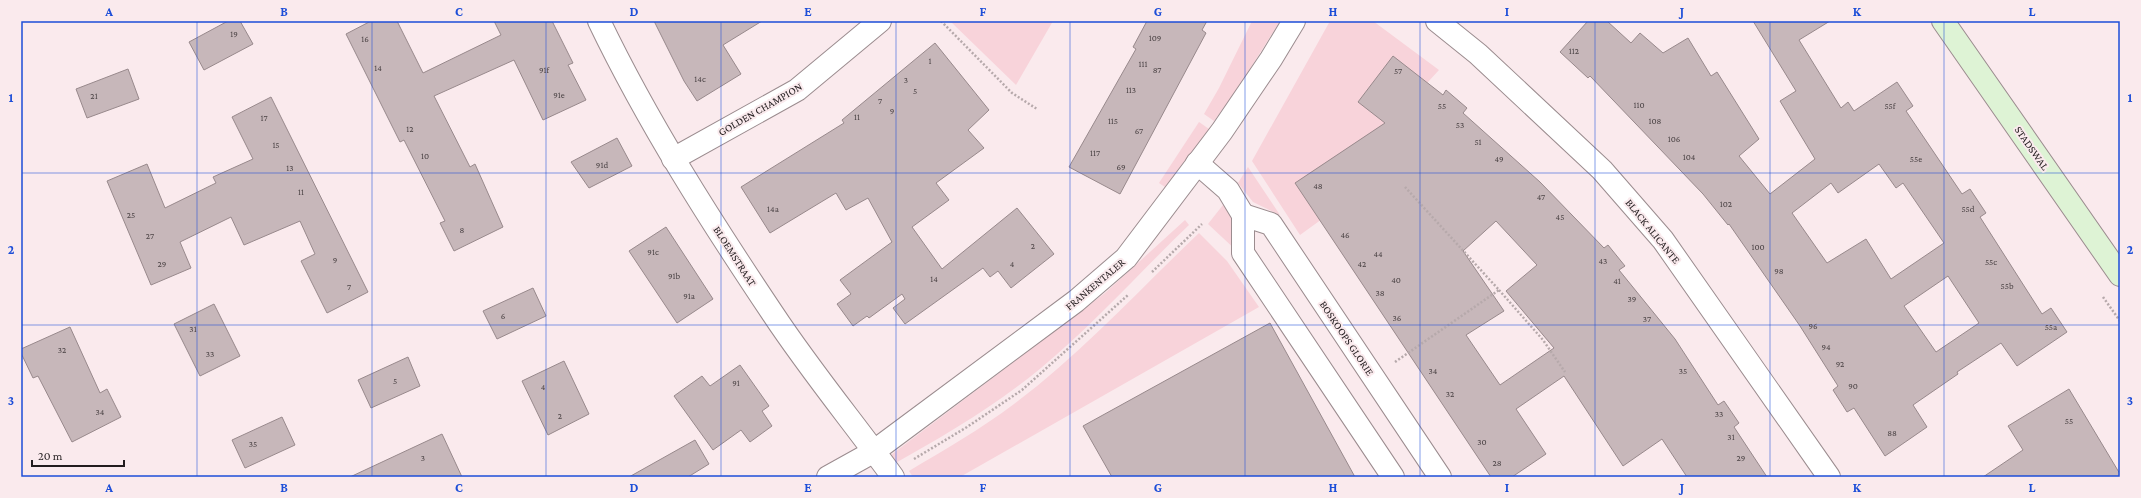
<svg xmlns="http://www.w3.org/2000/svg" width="2141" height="498" viewBox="0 0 2141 498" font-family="'Crimson Pro',serif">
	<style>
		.green { fill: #f8d3da }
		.building { fill: #c7b7ba; stroke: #98898c; fill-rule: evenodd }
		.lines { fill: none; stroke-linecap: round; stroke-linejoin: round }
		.minor-casing { stroke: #9b8c8f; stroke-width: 24 }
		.secondary-casing { stroke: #9b8c8f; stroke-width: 24 }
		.path { stroke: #b6a9ab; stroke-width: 2.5; stroke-dasharray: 2 2; stroke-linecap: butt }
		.minor { stroke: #fff; stroke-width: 22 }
		.secondary { stroke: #def3d5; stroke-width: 22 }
		.grid { fill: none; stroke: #1d4ed8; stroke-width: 1; stroke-opacity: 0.55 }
		.labels { text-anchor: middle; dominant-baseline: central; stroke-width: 4; stroke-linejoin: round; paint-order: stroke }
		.number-label { font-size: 9px; fill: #4b4345 }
		.street-label { font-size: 11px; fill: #221c1e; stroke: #faeaed }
		.neatline { fill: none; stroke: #1d4ed8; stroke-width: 1.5 }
		.grid-label { font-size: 13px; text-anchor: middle; font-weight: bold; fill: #1d4ed8 }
	</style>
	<rect width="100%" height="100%" fill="#faeaed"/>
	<g class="green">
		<path d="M950,21H1053L1016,85Z"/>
		<path d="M1252,21H1280L1238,88L1214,121L1204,114L1219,88Z"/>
		<path d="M1330,21H1373L1439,70L1359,157L1380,177L1300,235L1252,161Z"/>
		<path d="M1199,122L1209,129L1165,187L1159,183Z"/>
		<path d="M1248,167L1280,215L1253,202L1238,183Z"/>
		<path d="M1223,205L1231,214L1238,252L1208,224Z"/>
		<path d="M1185,220L1189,225C1140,272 1094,324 1041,368C995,406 944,436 892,465L887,458L1105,293Z"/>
		<path d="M1199,233L1227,261L1259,307L960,477H913L909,471C944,450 981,429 1014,404C1081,354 1138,291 1199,233Z"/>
	</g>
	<g class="building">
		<path d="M228,21H240L253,44L204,70L189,42Z"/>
		<path d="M371,21H397L423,73L501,35L494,21H552L573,63L568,65L586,100L543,120L514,60L434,96L470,167L475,164L503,227L454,251L440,223L445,221L404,140L400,142L346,34Z"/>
		<path d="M654,21H762L723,45L741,74L697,101L684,81Z"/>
		<path d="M1147,21H1207L1202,30L1206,33L1120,194L1069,167L1136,49L1133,47Z"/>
		<path d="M1588,21H1607L1631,43L1640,33L1663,53L1688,38L1711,76L1717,72L1759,139L1739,156L1770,194L1815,159L1780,101L1796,91L1753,21H1830L1799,40L1841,108L1848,102L1854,111L1897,82L1913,106L1906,111L1962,194L1970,189L1986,213L1980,217L2042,314L2051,308L2067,332L2017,366L2001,343L1957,372L1958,374L1913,405L1927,427L1885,456L1854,408L1847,412L1833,390L1838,386L1800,326L1729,224L1728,225L1703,194L1590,76L1588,78L1560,52ZM1879,164L1896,188L1903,183L1944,243L1891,279L1866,239L1827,263L1792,213L1831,183L1838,193ZM1948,276L1979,323L1936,352L1904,306Z"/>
		<path d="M935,43L989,110L968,130L984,148L936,183L949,200L912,227L942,269L1017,208L1054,254L1011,288L998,271L990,277L983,268L905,324L893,308L905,299L902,294L869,318L867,316L853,326L837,304L851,294L840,280L892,242L868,198L846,210L836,193L770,233L741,187L844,123L842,120Z"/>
		<path d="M1393,56L1443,95L1446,90L1467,108L1463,113L1540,182L1604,248L1608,245L1625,266L1619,270L1675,339L1718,405L1724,401L1739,423L1734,427L1767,477H1687L1662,439L1623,466L1564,376L1516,409L1546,454L1512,477H1491L1295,183L1385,123L1358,102ZM1496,221L1537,265L1506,291L1554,348L1500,385L1466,335L1504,311L1463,251Z"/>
		<path d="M128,69L139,99L87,118L76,89Z"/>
		<path d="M271,97L368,292L327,313L301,261L315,254L300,221L244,245L231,217L180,242L191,268L151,285L107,181L147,164L165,208L216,183L213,177L253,159L232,117Z"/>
		<path d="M617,138L632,166L589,188L571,162Z"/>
		<path d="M666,227L713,299L677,323L629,251Z"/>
		<path d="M533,288L546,316L497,339L483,311Z"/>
		<path d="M214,304L240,356L200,376L174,324Z"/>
		<path d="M1270,323L1355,477H1112L1083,426Z"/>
		<path d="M70,327L100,393L107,389L121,417L72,442L38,376L33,378L21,353V349Z"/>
		<path d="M408,357L420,386L371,408L358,380Z"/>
		<path d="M564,361L589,414L548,435L522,381Z"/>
		<path d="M740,365L769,406L762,411L772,426L750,442L741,430L713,450L674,396L702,376L710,386Z"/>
		<path d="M2069,389L2120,474V477H1983L2023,450L2008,426Z"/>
		<path d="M282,417L295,445L245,468L232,440Z"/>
		<path d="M442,434L462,477H350Z"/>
		<path d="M695,440L709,464L688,477H629Z"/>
	</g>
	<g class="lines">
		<g class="minor-casing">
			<g id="minor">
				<path d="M599,21C648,123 710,220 773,314C810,370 853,422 893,477"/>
				<path d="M1437,21L1478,54L1602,170L1663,240L1829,477"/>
				<path d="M673,159L797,90L880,21"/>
				<path d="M1197,163L1228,190L1243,215V253L1393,477"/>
				<path d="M1243,215L1271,224L1440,477"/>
				<path d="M828,477L873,452L1076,301L1126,258L1222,131L1271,59L1294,21"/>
			</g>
		</g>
		<g class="secondary-casing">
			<path id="secondary" d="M1943,21L2120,275"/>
		</g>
		<g class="path">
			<path d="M941,21L1012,93L1037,109"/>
			<path d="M1152,272L1202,224"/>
			<path d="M1499,290L1543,340L1565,372"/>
			<path d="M2103,297L2120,321"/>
			<path d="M1395,362L1499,290L1405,187"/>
			<path d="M914,459L967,427L1022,390L1128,295"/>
		</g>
		<use href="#minor" class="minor"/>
		<use href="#secondary" class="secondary"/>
	</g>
	<path class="grid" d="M197,21V477M372,21V477M546,21V477M721,21V477M896,21V477M1070,21V477M1245,21V477M1420,21V477M1595,21V477M1770,21V477M1944,21V477M21,173H2120M21,325H2120"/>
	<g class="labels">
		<g class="number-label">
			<text x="234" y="34">19</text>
			<text x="1155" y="38">109</text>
			<text x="365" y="39">16</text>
			<text x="1574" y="51">112</text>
			<text x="930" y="61">1</text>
			<text x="1143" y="64">111</text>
			<text x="378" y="68">14</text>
			<text x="544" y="70">91f</text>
			<text x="1157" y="70">87</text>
			<text x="1398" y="71">57</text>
			<text x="700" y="79">14c</text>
			<text x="906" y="80">3</text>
			<text x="1131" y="90">113</text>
			<text x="915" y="91">5</text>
			<text x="559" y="95">91e</text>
			<text x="94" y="96">21</text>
			<text x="880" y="101">7</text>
			<text x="1639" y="105">110</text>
			<text x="1442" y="106">55</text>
			<text x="1890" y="106">55f</text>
			<text x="892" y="111">9</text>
			<text x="857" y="117">11</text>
			<text x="264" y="118">17</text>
			<text x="1113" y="121">115</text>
			<text x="1655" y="121">108</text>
			<text x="1460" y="125">53</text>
			<text x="410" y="129">12</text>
			<text x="1139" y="131">67</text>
			<text x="1674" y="139">106</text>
			<text x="1478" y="142">51</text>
			<text x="276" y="145">15</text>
			<text x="1095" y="153">117</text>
			<text x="425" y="156">10</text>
			<text x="1689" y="157">104</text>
			<text x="1499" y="159">49</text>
			<text x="1916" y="159">55e</text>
			<text x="602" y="165">91d</text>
			<text x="1121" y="167">69</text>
			<text x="290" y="168">13</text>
			<text x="1318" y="186">48</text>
			<text x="301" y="192">11</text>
			<text x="1541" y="197">47</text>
			<text x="1726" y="204">102</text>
			<text x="773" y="209">14a</text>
			<text x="1968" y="209">55d</text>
			<text x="131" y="215">25</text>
			<text x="1560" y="217">45</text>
			<text x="462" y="230">8</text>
			<text x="1345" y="235">46</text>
			<text x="150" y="236">27</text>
			<text x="1033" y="246">2</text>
			<text x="1758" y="247">100</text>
			<text x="653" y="252">91c</text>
			<text x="1378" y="254">44</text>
			<text x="335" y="260">9</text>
			<text x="1603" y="261">43</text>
			<text x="1991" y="262">55c</text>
			<text x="162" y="264">29</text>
			<text x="1012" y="264">4</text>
			<text x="1362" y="264">42</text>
			<text x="1779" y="271">98</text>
			<text x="674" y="276">91b</text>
			<text x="934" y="279">14</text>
			<text x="1396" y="280">40</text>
			<text x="1617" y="281">41</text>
			<text x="2007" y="286">55b</text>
			<text x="349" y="287">7</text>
			<text x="1380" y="293">38</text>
			<text x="689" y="296">91a</text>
			<text x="1632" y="299">39</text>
			<text x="503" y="316">6</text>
			<text x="1397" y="318">36</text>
			<text x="1647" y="319">37</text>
			<text x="1813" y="326">96</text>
			<text x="2051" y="327">55a</text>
			<text x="193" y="329">31</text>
			<text x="1826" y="347">94</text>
			<text x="62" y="350">32</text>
			<text x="210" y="354">33</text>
			<text x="1840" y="364">92</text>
			<text x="1433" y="371">34</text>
			<text x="1683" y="371">35</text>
			<text x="395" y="381">5</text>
			<text x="736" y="383">91</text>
			<text x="1853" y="386">90</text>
			<text x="543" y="387">4</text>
			<text x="1450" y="394">32</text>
			<text x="100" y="412">34</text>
			<text x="1719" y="414">33</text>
			<text x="560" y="416">2</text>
			<text x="2069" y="421">55</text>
			<text x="1892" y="433">88</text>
			<text x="1731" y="437">31</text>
			<text x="1482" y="442">30</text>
			<text x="253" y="444">35</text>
			<text x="423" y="458">3</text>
			<text x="1741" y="458">29</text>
			<text x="1497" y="463">28</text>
		</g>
		<g class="street-label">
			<text transform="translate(760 109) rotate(-30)">GOLDEN CHAMPION</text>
			<text transform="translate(2032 148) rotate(55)">STADSWAL</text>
			<text transform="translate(1653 231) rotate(51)">BLACK ALICANTE</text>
			<text transform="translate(735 256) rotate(57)">BLOEMSTRAAT</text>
			<text transform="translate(1095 284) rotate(-40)">FRANKENTALER</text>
			<text transform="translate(1347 338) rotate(56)">BOSKOOPS GLORIE</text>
		</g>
	</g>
	<rect width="2141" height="498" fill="none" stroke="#faeaed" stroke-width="44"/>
	<path d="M32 460v6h92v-6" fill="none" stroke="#221c1e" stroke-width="2"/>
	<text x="38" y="460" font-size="12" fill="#221c1e" stroke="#faeaed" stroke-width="3" paint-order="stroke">20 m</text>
	<rect x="22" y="22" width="2097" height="454" class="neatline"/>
	<g class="grid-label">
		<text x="109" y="16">A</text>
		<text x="284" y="16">B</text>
		<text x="459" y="16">C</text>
		<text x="634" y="16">D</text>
		<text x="808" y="16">E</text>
		<text x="983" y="16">F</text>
		<text x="1158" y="16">G</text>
		<text x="1333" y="16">H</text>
		<text x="1507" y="16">I</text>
		<text x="1682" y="16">J</text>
		<text x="1857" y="16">K</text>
		<text x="2032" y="16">L</text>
		<text x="11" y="102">1</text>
		<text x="2130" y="102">1</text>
		<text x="11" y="254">2</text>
		<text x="2130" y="254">2</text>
		<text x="11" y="405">3</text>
		<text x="2130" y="405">3</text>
		<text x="109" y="492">A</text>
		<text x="284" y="492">B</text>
		<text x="459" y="492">C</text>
		<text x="634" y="492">D</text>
		<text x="808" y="492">E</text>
		<text x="983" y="492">F</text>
		<text x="1158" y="492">G</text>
		<text x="1333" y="492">H</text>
		<text x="1507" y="492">I</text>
		<text x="1682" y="492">J</text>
		<text x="1857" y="492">K</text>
		<text x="2032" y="492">L</text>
	</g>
</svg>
